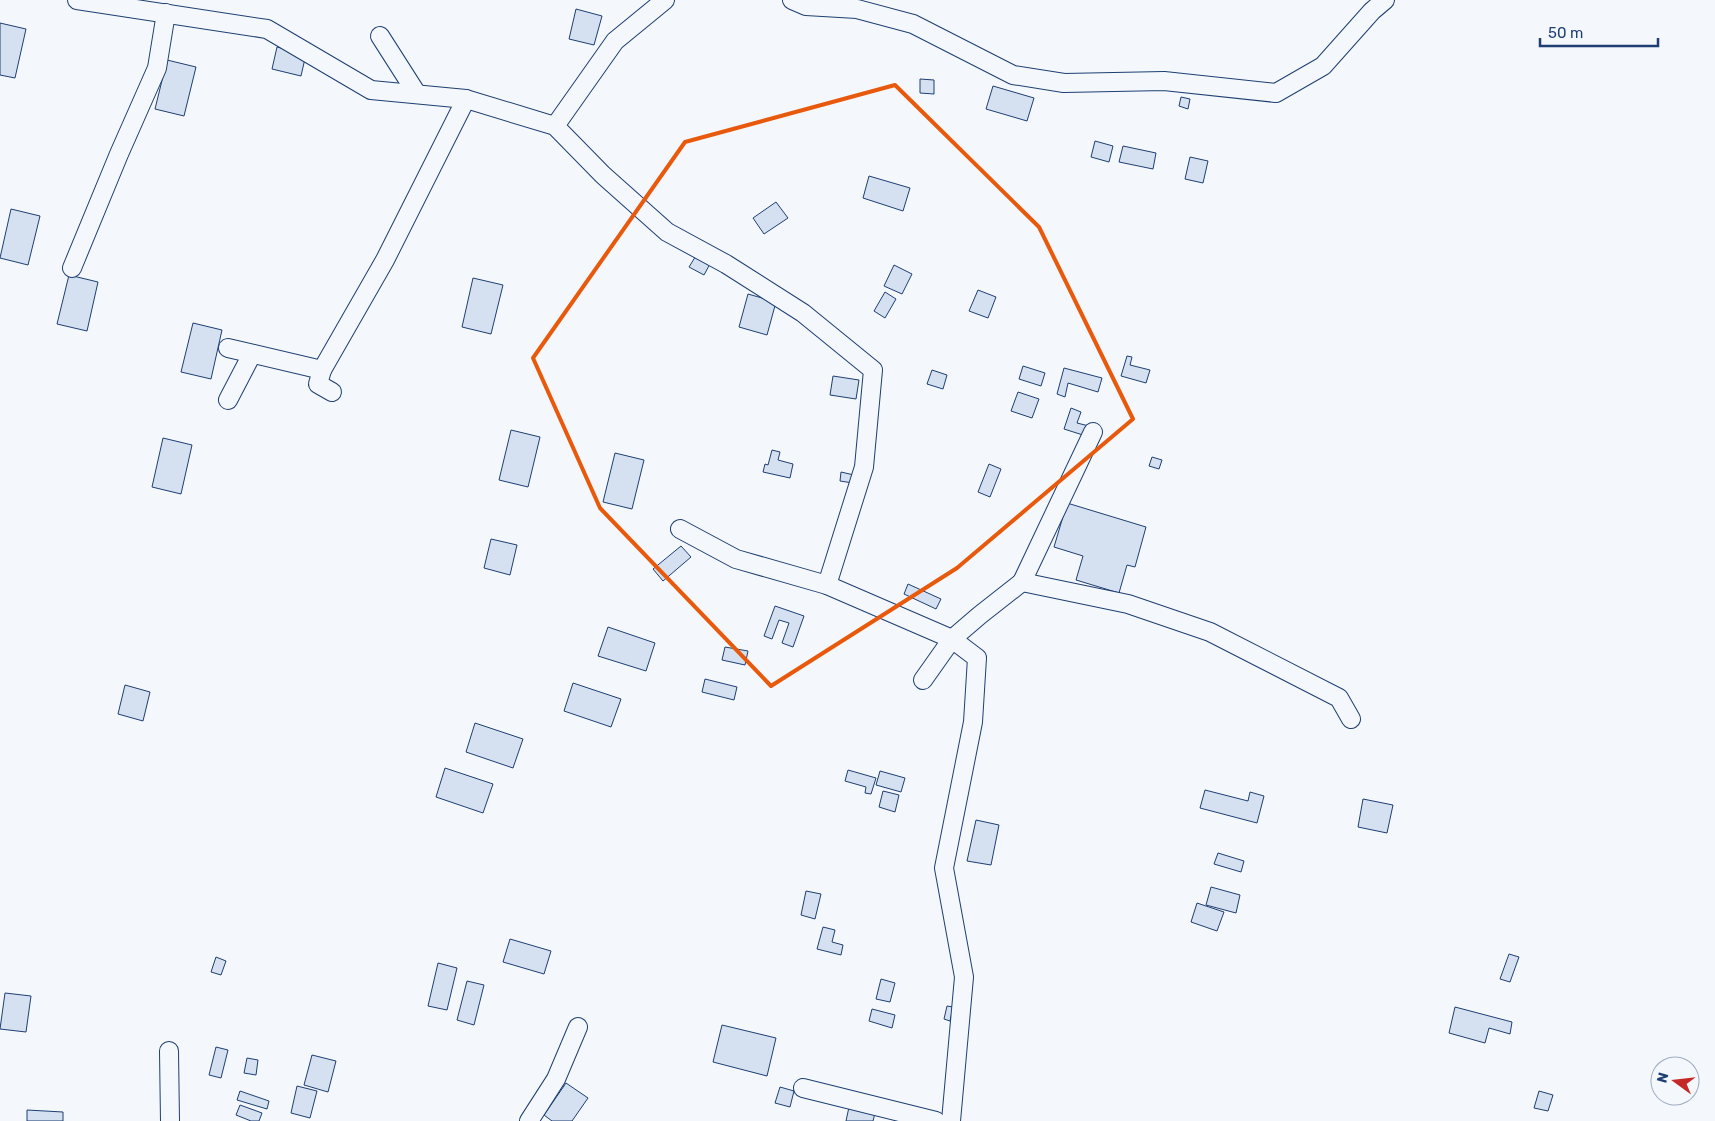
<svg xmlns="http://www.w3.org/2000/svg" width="1715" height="1121" viewBox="0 0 1715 1121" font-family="Rubik,sans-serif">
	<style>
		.building { fill: #d5e0f0; stroke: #1d3f73 }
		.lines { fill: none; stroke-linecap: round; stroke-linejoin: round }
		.minor-casing { stroke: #1d3f73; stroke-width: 20 }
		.minor { stroke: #f4f7fb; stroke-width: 18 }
		.marked { fill: none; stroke: #e8590c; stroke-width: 4; stroke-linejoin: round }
	</style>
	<rect width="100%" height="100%" fill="#f4f7fb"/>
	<g class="building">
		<path d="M576,9L602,16L594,45L569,39Z"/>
		<path d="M0,23L26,29L15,78L0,75Z"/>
		<path d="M277,47L306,54L301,76L272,69Z"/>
		<path d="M167,60L196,67L184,116L155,109Z"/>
		<path d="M920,79L934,80V94L920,93Z"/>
		<path d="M993,86L1034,98L1027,121L986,109Z"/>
		<path d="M1181,97L1190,99L1188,109L1179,106Z"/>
		<path d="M1095,141L1113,146L1109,162L1091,157Z"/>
		<path d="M1123,146L1156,153L1153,169L1119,162Z"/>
		<path d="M1190,157L1208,161L1203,183L1185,179Z"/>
		<path d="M869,176L910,188L903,211L863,198Z"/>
		<path d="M776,202L788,218L764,234L753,218Z"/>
		<path d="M11,209L40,216L28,265L0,258Z"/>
		<path d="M697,254L711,262L704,275L689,267Z"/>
		<path d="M894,265L912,274L902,294L884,286Z"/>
		<path d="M69,275L98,282L87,331L57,324Z"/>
		<path d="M473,278L503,285L491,334L462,327Z"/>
		<path d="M978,290L996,297L988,318L969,311Z"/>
		<path d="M885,292L896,299L885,318L874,311Z"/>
		<path d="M748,294L776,302L767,335L739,327Z"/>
		<path d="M193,323L222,330L211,379L181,372Z"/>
		<path d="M1127,356L1132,357L1130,365L1150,370L1146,383L1121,376Z"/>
		<path d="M1023,366L1045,373L1041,386L1019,379Z"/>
		<path d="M1064,368L1102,378L1098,392L1068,383L1065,397L1057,394Z"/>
		<path d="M932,370L947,375L943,389L927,384Z"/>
		<path d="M833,376L859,380L856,399L830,395Z"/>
		<path d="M1018,392L1039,399L1032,418L1011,411Z"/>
		<path d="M1071,408L1081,412L1077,423L1089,426L1086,436L1064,429Z"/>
		<path d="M511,430L540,437L528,487L499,480Z"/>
		<path d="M163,438L192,445L181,494L152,487Z"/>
		<path d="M772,450L780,452L778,460L793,464L790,478L763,472L765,464L768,465Z"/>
		<path d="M615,453L644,460L632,509L603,502Z"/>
		<path d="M1152,457L1162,460L1159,469L1149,466Z"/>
		<path d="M989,464L1001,469L990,497L978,492Z"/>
		<path d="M841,472L854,475L853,483L840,481Z"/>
		<path d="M1067,503L1146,527L1135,567L1127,565L1119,593L1076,580L1083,556L1054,547Z"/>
		<path d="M491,539L517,545L510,575L484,568Z"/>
		<path d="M681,546L691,557L663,581L653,569Z"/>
		<path d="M908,584L941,599L936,609L904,594Z"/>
		<path d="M775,606L804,616L793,647L782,643L789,623L779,620L772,639L764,636Z"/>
		<path d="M608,627L655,643L646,671L598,656Z"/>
		<path d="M725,647L748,651L745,665L722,660Z"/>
		<path d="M705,679L737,687L734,700L702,692Z"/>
		<path d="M573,683L621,699L611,727L564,711Z"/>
		<path d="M125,685L150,692L143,721L118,714Z"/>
		<path d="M475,723L523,739L513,768L466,752Z"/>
		<path d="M445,768L493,784L483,813L436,797Z"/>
		<path d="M848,770L876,778L871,794L865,793L866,787L845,781Z"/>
		<path d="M880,771L905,778L901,792L876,785Z"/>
		<path d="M1205,790L1248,801L1250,792L1264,796L1257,823L1200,808Z"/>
		<path d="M883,791L899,795L895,812L879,807Z"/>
		<path d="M1363,799L1393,805L1387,833L1358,827Z"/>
		<path d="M976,820L999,825L991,865L967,861Z"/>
		<path d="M1218,853L1244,861L1241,872L1214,864Z"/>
		<path d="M1211,887L1240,895L1236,913L1206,905Z"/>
		<path d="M806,891L821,894L815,919L801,915Z"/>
		<path d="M1197,903L1224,912L1217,931L1191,922Z"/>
		<path d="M823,927L835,930L832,942L843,945L841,955L817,949Z"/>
		<path d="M510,939L551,951L544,974L503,962Z"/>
		<path d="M1509,954L1519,957L1510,982L1500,979Z"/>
		<path d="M216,957L226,961L221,975L211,972Z"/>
		<path d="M438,963L457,968L447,1010L428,1006Z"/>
		<path d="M881,979L895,983L890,1002L876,999Z"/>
		<path d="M467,981L484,985L474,1025L457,1020Z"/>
		<path d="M5,993L31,996L26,1032L0,1029Z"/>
		<path d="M947,1006L953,1007L950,1021L944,1019Z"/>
		<path d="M1455,1007L1512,1022L1510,1034L1489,1028L1485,1043L1449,1033Z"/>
		<path d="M872,1009L895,1015L892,1028L869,1021Z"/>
		<path d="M722,1025L776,1038L767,1076L713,1062Z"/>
		<path d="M216,1047L228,1050L221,1078L209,1075Z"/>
		<path d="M312,1055L336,1061L328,1092L304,1085Z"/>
		<path d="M247,1058L258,1060L256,1075L244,1073Z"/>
		<path d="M566,1083L588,1098L572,1121H552L544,1115Z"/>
		<path d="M297,1086L317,1091L310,1118L291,1113Z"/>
		<path d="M780,1087L794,1091L790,1107L775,1103Z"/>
		<path d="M240,1091L269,1101L267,1109L237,1100Z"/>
		<path d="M1539,1091L1553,1095L1548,1111L1534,1108Z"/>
		<path d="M240,1105L262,1113L259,1121H251L236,1115Z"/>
		<path d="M849,1107L875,1113L873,1121H846Z"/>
		<path d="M27,1110L63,1112V1121H27Z"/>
	</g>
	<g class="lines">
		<g class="minor-casing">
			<g id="minor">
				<path d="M77,0L267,29L371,90L466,99L555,126L603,175L667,232L726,264L803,313L873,370L864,467L827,585"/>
				<path d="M792,0L806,6L857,9L913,24L1013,75L1064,83L1164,81L1276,93L1323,66L1372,11L1385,0"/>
				<path d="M380,36L417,94"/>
				<path d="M555,126L615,41L665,0"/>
				<path d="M72,268L119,154L157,68L166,13"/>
				<path d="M228,348L322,370L385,260L466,99"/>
				<path d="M322,370L318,384L332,392"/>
				<path d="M228,400L252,354"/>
				<path d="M1093,432L1022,582L1128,604L1210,632L1339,698L1351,719"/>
				<path d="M680,529L736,559L827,585L952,639L977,658L973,722L944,868L964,977L951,1121"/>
				<path d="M923,680L952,639L980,615L1022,582"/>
				<path d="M169,1051L170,1121"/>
				<path d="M803,1088L936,1121"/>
				<path d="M529,1121L556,1079L578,1027"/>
			</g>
		</g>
		<use href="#minor" class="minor"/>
	</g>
	<path class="marked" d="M895,85L1039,227L1133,419L957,568L771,686L600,508L533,358L685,142Z"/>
	<g transform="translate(1675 1081) rotate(285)"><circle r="24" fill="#f4f7fb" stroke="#9eadc5"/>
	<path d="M0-4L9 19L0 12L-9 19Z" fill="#c62828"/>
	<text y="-8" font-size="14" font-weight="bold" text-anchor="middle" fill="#1d3f73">N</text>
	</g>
	<path d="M1540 38v8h118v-8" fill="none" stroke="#1d3f73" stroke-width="2.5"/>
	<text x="1548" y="38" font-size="15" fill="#1d3f73" stroke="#f4f7fb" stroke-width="4" paint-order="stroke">50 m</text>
</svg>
